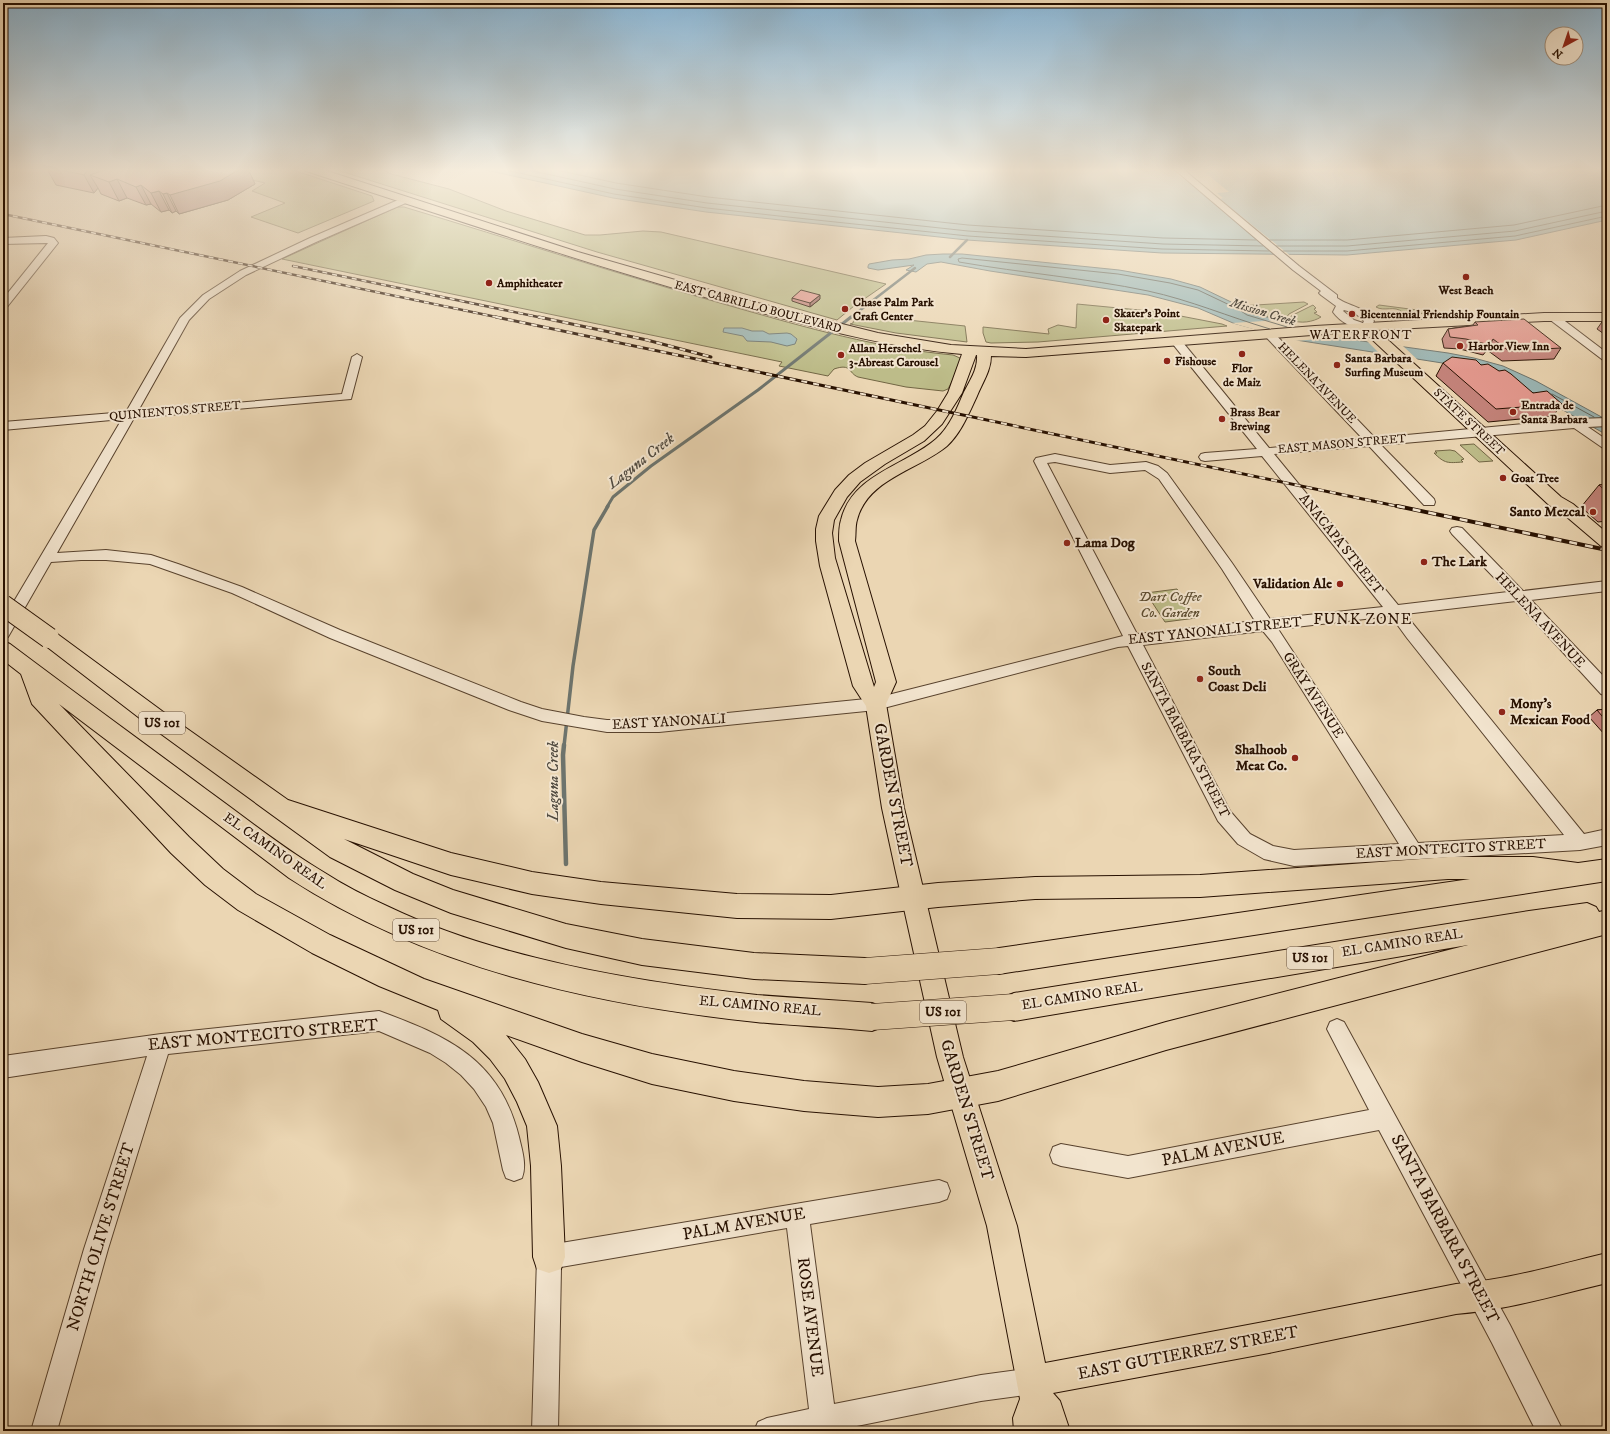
<svg xmlns="http://www.w3.org/2000/svg" width="1610" height="1434" viewBox="0 0 1610 1434" font-family="'IM FELL DW Pica',serif">
	<style>
		.green { fill: #bdbc89; stroke: #726644 }
		.water { fill: #9bb7b6; stroke: #6d746d }
		.pier { fill: #ebd6b3 }
		.lines { fill: none; stroke-linecap: round; stroke-linejoin: round }
		.shore { stroke: #61645b; stroke-width: 1 }
		.stream-far3 { stroke: #6d746d; stroke-width: 2.5 }
		.stream-far2 { stroke: #6d746d; stroke-width: 3 }
		.stream-far1 { stroke: #6d746d; stroke-width: 3.5 }
		.stream { stroke: #6d746d; stroke-width: 4.5 }
		.minor-casing { stroke: #58422d; stroke-width: 2 }
		.major-casing { stroke: #271000; stroke-width: 2 }
		.highway-casing { stroke: #271000; stroke-width: 2 }
		.minor { fill: #f2e4ce; fill-rule: evenodd }
		.major { fill: #ebd6b3; fill-rule: evenodd }
		.highway { fill: #ebd6b3; fill-rule: evenodd }
		.rail-far2-casing { stroke: #271000; stroke-width: 2.5 }
		.rail-far1-casing { stroke: #271000; stroke-width: 3 }
		.rail-casing { stroke: #271000; stroke-width: 4 }
		.rail-far2 { stroke: #f2e4ce; stroke-width: 1.5; stroke-dasharray: 5; stroke-linecap: butt }
		.rail-far1 { stroke: #f2e4ce; stroke-width: 2; stroke-dasharray: 6; stroke-linecap: butt }
		.rail { stroke: #f2e4ce; stroke-width: 2.5; stroke-dasharray: 8; stroke-linecap: butt }
		.highway-bridge-far1-casing { stroke: #271000; stroke-width: 22; stroke-linecap: butt }
		.highway-bridge-casing { stroke: #271000; stroke-width: 27; stroke-linecap: butt }
		.highway-bridge-far1 { stroke: #ebd6b3; stroke-width: 20 }
		.highway-bridge { stroke: #ebd6b3; stroke-width: 26 }
		.wall { fill: #c5847c; stroke: #271000 }
		.shaded-wall { fill: #a06c65; stroke: #271000 }
		.building { fill: #e59a90; stroke: #271000 }
		.poi-dot { fill: #8f2418; stroke: #f2e4ce; stroke-width: 1.5 }
		.labels { text-anchor: middle; dominant-baseline: central; stroke-width: 4; stroke-linejoin: round; paint-order: stroke }
		.far-poi-label { font-size: 12px; font-weight: bold; fill: #271000; stroke: #f2e4ce; text-anchor: start }
		.far-street-label { font-size: 12px; fill: #271000; stroke: #f2e4ce }
		.far-water-label { font-size: 13px; font-style: italic; fill: #504a40; stroke: #f2e4ce }
		.far-neighbourhood-label { font-size: 13px; letter-spacing: 1px; fill: #271000; stroke: #f2e4ce }
		.shield { fill: #f2e4ce; stroke: #64503e; stroke-width: 1 }
		.shield-label { font-size: 13px; font-weight: bold; fill: #271000 }
		.poi-label { font-size: 14px; font-weight: bold; fill: #271000; stroke: #f2e4ce; text-anchor: start }
		.street-label { font-size: 14px; fill: #271000; stroke: #f2e4ce }
		.park-label { font-size: 14px; font-style: italic; fill: #5c4c30; stroke: #f2e4ce }
		.water-label { font-size: 15px; font-style: italic; fill: #504a40; stroke: #f2e4ce }
		.neighbourhood-label { font-size: 15px; letter-spacing: 1px; fill: #271000; stroke: #f2e4ce }
		.near-street-label { font-size: 17px; fill: #271000; stroke: #f2e4ce }
	</style>
	<rect width="100%" height="100%" fill="#ebd6b3"/>
	<filter id="stains"><feTurbulence type="fractalNoise" baseFrequency=".005" numOctaves="4"/><feColorMatrix values="0 0 0 0 .2 0 0 0 0 .09 0 0 0 0 .02 0 0 0 .5 -.17"/></filter>
	<radialGradient id="worn" r=".72"><stop offset=".6" stop-color="#630" stop-opacity="0"/><stop offset="1" stop-color="#630" stop-opacity=".3"/></radialGradient>
	<g class="green">
		<path d="M221,169H290L372,196L374,201L298,233L251,217L285,203L252,191L265,183L239,177Z"/>
		<path d="M334,169H382L391,174L449,189L506,211L585,235H600L643,231L661,232L886,284L854,306L837,320L597,252Z"/>
		<path d="M397,207H404C514,240 624,276 734,307C807,328 878,348 953,355L960,358L962,362L948,389L943,391L906,387L858,377C848,373 852,363 834,369L828,376L779,366L782,362L282,259Z"/>
		<path d="M1304,302L1308,304L1289,314L1286,318L1281,320L1256,314L1240,306Z"/>
		<path d="M1077,304L1160,312L1222,324L1227,326L1038,342L991,343L986,342L983,333V327L1049,334L1048,329L1058,325L1076,328Z"/>
		<path d="M1313,305L1316,308L1314,309L1317,312L1314,313L1321,317C1313,322 1301,324 1291,320V316Z"/>
		<path d="M1379,305L1425,311L1428,313L1380,317L1400,314L1402,312C1395,305 1384,312 1376,307Z"/>
		<path d="M860,315L965,326L967,342L896,333L850,324L853,323L854,319Z"/>
		<path d="M1474,444L1493,461L1479,462L1460,445Z"/>
		<path d="M1450,450L1455,451L1464,459L1461,460L1463,462C1448,463 1445,464 1434,453H1437L1435,451Z"/>
		<path d="M1177,589L1196,618L1165,622L1146,593Z"/>
	</g>
	<g class="water">
		<path d="M481,169H1607V220L1516,240L1347,255L1162,253L967,240L706,212L613,198Z"/>
		<path d="M943,254H962L1119,270L1171,279L1200,287L1256,314L1340,338L1448,353L1474,358L1503,366L1536,381L1607,420V435L1531,392L1455,365L1296,340L1233,323L1198,308L1148,295L990,271L941,262L927,264L916,272L906,270L914,265L878,270L868,268V266L869,264L892,260L909,259L926,255Z"/>
		<path d="M724,328H742L752,331H763L769,334L787,333L791,334L797,339L795,344L787,346L771,342L747,341L743,336L723,332Z"/>
	</g>
	<g class="pier">
		<path d="M1171,169H1201L1229,192L1217,193L1223,198L1220,199L1292,257H1278L1187,180H1184Z"/>
		<path d="M1278,320L1342,337L1295,341L1232,323Z"/>
		<path d="M1366,340L1403,346L1420,362L1383,357Z"/>
	</g>
	<g class="lines">
		<g class="shore">
			<path d="M501,169L614,194L707,208L788,217L968,236L1162,249L1269,251"/>
			<path d="M524,169L615,189L707,203L968,231L1163,244L1263,246"/>
			<path d="M552,169L616,183L708,197L968,225L1163,238L1256,240"/>
			<path d="M1269,240H1347L1514,225L1607,205"/>
			<path d="M1276,246H1347L1515,231L1607,211"/>
			<path d="M1283,251H1347L1515,236L1607,216"/>
			<path d="M1270,329C1229,317 1190,300 1148,291C1086,278 1022,273 959,262L958,259L962,258L1118,274L1170,283L1198,290L1238,309L1247,315L1287,327"/>
			<path d="M1552,394L1594,417"/>
		</g>
		<g class="stream-far3">
			<path d="M950,257L967,240"/>
			<path d="M850,318L915,268"/>
		</g>
		<path class="stream-far2" d="M607,507L613,497L651,466L758,390L851,317"/>
		<path class="stream-far1" d="M564,746L573,666L594,530L608,506"/>
		<path class="stream" d="M564,745L563,755L566,864"/>
		<g class="minor-casing">
			<g id="minor">
				<path d="M1174,169H1183L1299,266L1337,295V298C1352,308 1362,305 1374,321L1370,329C1357,332 1340,322 1333,312L1336,306L1321,295L1319,293L1321,291L1293,270ZM1344,310L1355,313L1364,321L1363,323L1354,320L1343,311Z"/>
				<path d="M405,197L408,198L409,200L408,202L316,242L246,275L209,299L189,320L138,411L342,394L352,357L357,354L362,357L351,399L134,418L57,553L106,550L151,555L178,564L242,587L340,630L521,702L542,709L584,717L607,720H659L876,698L1123,636L1034,461L1036,458L1055,454L1110,465L1146,462L1158,466L1167,473L1232,563L1270,619L1383,607L1262,456L1205,461L1201,460L1199,457L1201,454L1205,453L1257,449L1172,343L1171,341L1172,339H1180L1269,448L1363,439L1265,336L1264,334L1269,331L1273,332L1375,438L1575,419L1607,418V426L1588,427L1607,440V449L1603,448L1574,428L1381,445L1434,499L1435,502L1434,505H1424L1369,446L1274,454L1398,605L1508,592L1452,534L1450,531L1452,528L1457,527L1462,528L1523,591L1607,581V591L1531,600L1607,680V696L1601,694L1516,601L1405,614L1584,834L1607,829V845L1580,850L1294,866L1264,859L1238,844L1218,821L1128,646L1118,647L876,710L659,732H607L542,721L509,710L330,638L232,593L150,564L106,560H81L51,562L8,637L3,638V620L122,419L3,430V422L126,412L180,318L203,295L240,271L310,238ZM1055,462L1110,473L1145,470L1159,479L1222,569L1255,621L1137,634L1047,463ZM1391,616L1407,638L1564,835L1418,843L1278,629ZM1263,631L1272,642L1399,844L1294,850L1273,846L1250,834L1230,811L1143,645Z"/>
				<path d="M46,236L54,238L58,243L7,307L3,308V299L48,243L3,244V238Z"/>
				<path d="M1553,314L1557,315L1607,353V361L1603,360L1549,319L1548,317Z"/>
				<path d="M379,1011C447,1036 500,1059 519,1137C522,1150 527,1165 522,1178L514,1181L506,1178L503,1170L493,1123L486,1107L474,1089L461,1075L446,1063L430,1053L379,1031L168,1054L108,1249L57,1431H31L84,1249L147,1056L3,1078V1056L161,1034Z"/>
				<path d="M1337,1019L1344,1022L1510,1325L1563,1431H1536L1492,1343L1379,1130L1128,1178L1061,1166L1053,1163L1050,1155L1053,1147L1061,1144L1128,1156L1369,1110L1327,1029L1330,1022Z"/>
				<path d="M939,1180L947,1183L950,1191L947,1199L939,1202L810,1224L834,1404L981,1375L1033,1368L1042,1372L1046,1381L1042,1390L1033,1394L981,1401L832,1431H754L758,1422L767,1418L809,1409L787,1228L561,1267L558,1431H532L537,1257L541,1249L549,1245Z"/>
			</g>
		</g>
		<g class="major-casing">
			<path id="major" d="M305,169H321L578,252L738,298L878,333L951,345L1026,349L1315,326L1544,313H1607V321H1544L1377,330L1561,497L1573,504L1607,533V547L1601,546L1561,512L1549,505L1363,331L1026,357L991,356C991,371 982,383 977,396C969,413 961,433 947,446C918,470 867,479 857,520C855,526 856,534 855,541L896,682L886,704L904,808L963,1057L1017,1226L1045,1363L1269,1321L1456,1284C1507,1280 1557,1265 1607,1253V1283C1557,1295 1507,1310 1456,1314L1269,1353L1053,1393L1060,1401L1070,1431H1014L1013,1418L1020,1399L987,1226L937,1057L895,868L882,808L866,706L853,686L820,566L816,541V529L819,516L835,490L849,475L865,463L913,435L925,426L937,411L948,393L962,354C879,347 796,322 715,300C578,261 442,215 306,171ZM976,355H977C978,369 970,380 964,392C957,408 950,427 936,439C905,466 852,474 841,520C839,526 839,534 839,541L876,682L874,687L835,558L832,533L834,520L847,497L860,482L885,464L924,441L942,424L962,393Z"/>
		</g>
		<g class="highway-casing">
			<g id="highway">
				<path d="M49,631L56,633L162,711L288,800L451,853L532,872L601,882L737,894L831,895L938,883L1035,877L1200,875L1448,857H1533L1578,863L1607,859V881L999,974L989,970L986,961L989,952L999,948L1470,879H1448L1200,897L1035,899L938,907L831,919L737,918L601,904L532,894L451,875L344,839L413,874L453,890L566,924L642,939L754,953L865,958L875,962L879,971L875,980L865,984L754,979L642,965L566,948L451,913L395,890L330,857L146,723L42,643L39,638L42,633Z"/>
				<path d="M3,641L10,644C75,693 141,741 207,790C246,818 284,849 325,873C345,886 367,897 389,907C497,959 638,982 757,995C795,998 834,1000 872,1003L882,1007L886,1017L882,1027L872,1031C833,1027 795,1026 756,1022C595,1005 427,968 289,878L59,704L189,837L223,869L256,894L330,935L424,979L582,1034L652,1054L734,1071L804,1081L878,1087L928,1084L998,1071L1166,1022L1468,945L1014,1021L1004,1017L1000,1007L1004,997L1014,993L1529,911L1587,903L1596,907L1599,912L1607,910V934L1166,1050L998,1101L928,1114L878,1117L804,1111L734,1101L652,1084L582,1062L506,1035L525,1059L538,1082L557,1126L561,1166L565,1257L561,1269L549,1273L537,1269L533,1257L531,1166L527,1126L517,1102L505,1079L490,1059L473,1042L441,1019L438,1010L379,986L312,953L238,910L205,885L171,853L32,704L21,674L3,660Z"/>
			</g>
		</g>
		<use href="#minor" class="minor"/>
		<use href="#major" class="major"/>
		<use href="#highway" class="highway"/>
		<g class="rail-far2-casing">
			<g id="rail-far2">
				<path d="M3,214L501,318"/>
				<path d="M293,266L543,318"/>
			</g>
		</g>
		<g class="rail-far1-casing">
			<g id="rail-far1">
				<path d="M496,317L1401,507"/>
				<path d="M539,317L647,340L711,357"/>
			</g>
		</g>
		<g class="rail-casing">
			<path id="rail" d="M1397,506L1607,550"/>
		</g>
		<use href="#rail-far2" class="rail-far2"/>
		<use href="#rail-far1" class="rail-far1"/>
		<use href="#rail" class="rail"/>
		<g class="highway-bridge-far1-casing">
			<path id="highway-bridge-far1" d="M3,605L49,638"/>
		</g>
		<g class="highway-bridge-casing">
			<g id="highway-bridge">
				<path d="M865,971L999,961"/>
				<path d="M872,1017L1014,1007"/>
			</g>
		</g>
		<use href="#highway-bridge-far1" class="highway-bridge-far1"/>
		<use href="#highway-bridge" class="highway-bridge"/>
	</g>
	<g class="wall">
		<path d="M47,169H248L255,184L228,200L179,214L176,211L172,213L169,210L161,212L151,204L146,205L127,198L119,201L101,194L98,188L94,193L56,185Z"/>
		<path d="M792,298L820,299L810,307L792,301Z"/>
		<path d="M1604,319H1607V336L1597,329Z"/>
		<path d="M1475,322L1561,348L1554,359L1502,361L1487,350L1483,355L1460,349L1444,348L1442,339L1448,329L1473,325Z"/>
		<path d="M1443,363L1481,365L1533,393L1562,404L1553,416L1488,422L1436,376Z"/>
		<path d="M1607,484V521L1598,522L1581,507L1599,485Z"/>
		<path d="M1607,709V735H1605L1589,717L1597,710Z"/>
	</g>
	<g class="shaded-wall">
		<path d="M88,169H112L90,175L98,188L94,193L84,175Z"/>
		<path d="M240,169H248L255,184L228,200L179,214L170,195Z"/>
		<path d="M117,179L127,198L119,201L109,182Z"/>
		<path d="M141,185L151,204L146,205L136,187Z"/>
		<path d="M159,191L169,210L161,212L151,193Z"/>
		<path d="M167,193L176,211L172,213L163,194Z"/>
		<path d="M820,295V299L810,307V303Z"/>
	</g>
	<g class="building">
		<path d="M57,169H88L84,175Z"/>
		<path d="M108,169H240L220,181L170,195L167,193L163,194L159,191L151,193L141,185L136,187L117,179L109,182L90,175Z"/>
		<path d="M801,290L820,295L810,303L792,298Z"/>
		<path d="M1524,319L1561,348L1509,351L1493,339L1490,345L1466,339L1450,337L1448,329L1478,325L1475,322Z"/>
		<path d="M1452,357L1476,360L1481,365L1488,364L1499,371L1505,370L1511,374L1533,393L1547,391L1562,404L1496,409L1443,363Z"/>
		<path d="M1607,484V492L1599,485Z"/>
		<path d="M1607,709V722L1597,710Z"/>
	</g>
	<linearGradient id="sky" x2="0" y2="1"><stop stop-color="#89b5d4"/><stop offset="0.46" stop-color="#f6eddd"/><stop offset="1" stop-color="#f6eddd" stop-opacity="0"/></linearGradient>
	<rect width="1610" height="370" fill="url(#sky)"/>
	<g class="poi-dot">
		<circle cx="1466" cy="277" r="4"/>
		<circle cx="489" cy="283" r="4"/>
		<circle cx="845" cy="309" r="4"/>
		<circle cx="1352" cy="314" r="4"/>
		<circle cx="1106" cy="320" r="4"/>
		<circle cx="1460" cy="346" r="4"/>
		<circle cx="1242" cy="354" r="4"/>
		<circle cx="841" cy="355" r="4"/>
		<circle cx="1167" cy="361" r="4"/>
		<circle cx="1337" cy="365" r="4"/>
		<circle cx="1513" cy="412" r="4"/>
		<circle cx="1222" cy="419" r="4"/>
		<circle cx="1503" cy="478" r="4"/>
		<circle cx="1593" cy="512" r="4"/>
		<circle cx="1067" cy="543" r="4"/>
		<circle cx="1424" cy="562" r="4"/>
		<circle cx="1340" cy="584" r="4"/>
		<circle cx="1200" cy="679" r="4"/>
		<circle cx="1502" cy="712" r="4"/>
		<circle cx="1295" cy="758" r="4"/>
	</g>
	<g class="labels">
		<g class="far-poi-label">
			<text x="497" y="283">Amphitheater</text>
			<text x="1466" y="290" text-anchor="middle">West Beach</text>
			<text x="853" y="302">Chase Palm Park<tspan x="853" dy="14">Craft Center</tspan></text>
			<text x="1114" y="313">Skater's Point<tspan x="1114" dy="14">Skatepark</tspan></text>
			<text x="1360" y="314">Bicentennial Friendship Fountain</text>
			<text x="1468" y="346">Harbor View Inn</text>
			<text x="849" y="348">Allan Herschel<tspan x="849" dy="14">3-Abreast Carousel</tspan></text>
			<text x="1345" y="358">Santa Barbara<tspan x="1345" dy="14">Surfing Museum</tspan></text>
			<text x="1175" y="361">Fishouse</text>
			<text x="1242" y="368" text-anchor="middle">Flor<tspan x="1242" dy="14">de Maiz</tspan></text>
			<text x="1521" y="405">Entrada de<tspan x="1521" dy="14">Santa Barbara</tspan></text>
			<text x="1230" y="412">Brass Bear<tspan x="1230" dy="14">Brewing</tspan></text>
			<text x="1511" y="478">Goat Tree</text>
		</g>
		<g class="far-street-label">
			<text transform="translate(758 307) rotate(15)">EAST CABRILLO BOULEVARD</text>
			<text transform="translate(1317 383) rotate(46)">HELENA AVENUE</text>
			<text transform="translate(175 411) rotate(-5)">QUINIENTOS STREET</text>
			<text transform="translate(1469 422) rotate(43)">STATE STREET</text>
			<text transform="translate(1342 444) rotate(-5)">EAST MASON STREET</text>
		</g>
		<g class="far-water-label">
			<text transform="translate(1263 312) rotate(17)">Mission Creek</text>
		</g>
		<g class="far-neighbourhood-label">
			<text x="1361" y="335">WATERFRONT</text>
		</g>
		<g class="shield">
			<rect x="139" y="712" width="46" height="22" rx="3"/>
			<rect x="393" y="919" width="46" height="22" rx="3"/>
			<rect x="1287" y="947" width="46" height="22" rx="3"/>
			<rect x="920" y="1001" width="46" height="22" rx="3"/>
		</g>
		<g class="shield-label">
			<text x="162" y="723">US 101</text>
			<text x="416" y="930">US 101</text>
			<text x="1310" y="958">US 101</text>
			<text x="943" y="1012">US 101</text>
		</g>
		<g class="poi-label">
			<text x="1585" y="512" text-anchor="end">Santo Mezcal</text>
			<text x="1075" y="543">Lama Dog</text>
			<text x="1432" y="562">The Lark</text>
			<text x="1332" y="584" text-anchor="end">Validation Ale</text>
			<text x="1208" y="671">South<tspan x="1208" dy="16">Coast Deli</tspan></text>
			<text x="1510" y="704">Mony's<tspan x="1510" dy="16">Mexican Food</tspan></text>
			<text x="1287" y="750" text-anchor="end">Shalhoob<tspan x="1287" dy="16">Meat Co.</tspan></text>
		</g>
		<g class="street-label">
			<text transform="translate(1341 544) rotate(51)">ANACAPA STREET</text>
			<text transform="translate(1540 620) rotate(47)">HELENA AVENUE</text>
			<text transform="translate(1215 631) rotate(-6)">EAST YANONALI STREET</text>
			<text transform="translate(1313 695) rotate(57)">GRAY AVENUE</text>
			<text transform="translate(669 722) rotate(-3)">EAST YANONALI</text>
			<text transform="translate(1185 740) rotate(62)">SANTA BARBARA STREET</text>
			<text transform="translate(1451 849) rotate(-3)">EAST MONTECITO STREET</text>
			<text transform="translate(275 851) rotate(35)">EL CAMINO REAL</text>
			<text transform="translate(1402 943) rotate(-9)">EL CAMINO REAL</text>
			<text transform="translate(1082 996) rotate(-9)">EL CAMINO REAL</text>
			<text transform="translate(760 1006) rotate(5)">EL CAMINO REAL</text>
		</g>
		<g class="park-label">
			<text x="1170" y="597">Dart Coffee<tspan x="1170" dy="16">Co. Garden</tspan></text>
		</g>
		<g class="water-label">
			<text transform="translate(641 461) rotate(-38)">Laguna Creek</text>
			<text transform="translate(553 781) rotate(-90)">Laguna Creek</text>
		</g>
		<g class="neighbourhood-label">
			<text x="1363" y="619">FUNK ZONE</text>
		</g>
		<g class="near-street-label">
			<text transform="translate(893 795) rotate(79)">GARDEN STREET</text>
			<text transform="translate(263 1035) rotate(-5)">EAST MONTECITO STREET</text>
			<text transform="translate(967 1110) rotate(73)">GARDEN STREET</text>
			<text transform="translate(1223 1149) rotate(-11)">PALM AVENUE</text>
			<text transform="translate(744 1224) rotate(-10)">PALM AVENUE</text>
			<text transform="translate(1445 1229) rotate(62)">SANTA BARBARA STREET</text>
			<text transform="translate(101 1237) rotate(-73)">NORTH OLIVE STREET</text>
			<text transform="translate(810 1317) rotate(83)">ROSE AVENUE</text>
			<text transform="translate(1188 1353) rotate(-11)">EAST GUTIERREZ STREET</text>
		</g>
	</g>
	<rect width="1610" height="1434" fill="none" stroke="#ebd6b3" stroke-width="16"/>
	<rect x="4" y="4" width="1602" height="1426" fill="none" stroke="#271000" stroke-width="2"/>
	<rect x="8" y="8" width="1594" height="1418" fill="none" stroke="#271000"/>
	<g transform="translate(1564 46) rotate(220)"><circle r="19" fill="#f2e4ce" stroke="#a18f7c"/>
	<path d="M0-3L7 15L0 10L-7 15Z" fill="#8f2418"/>
	<text y="-6" font-size="11" font-weight="bold" text-anchor="middle" fill="#271000">N</text>
	</g>
	<rect width="100%" height="100%" filter="url(#stains)"/>
	<rect width="100%" height="100%" fill="url(#worn)"/>
</svg>
